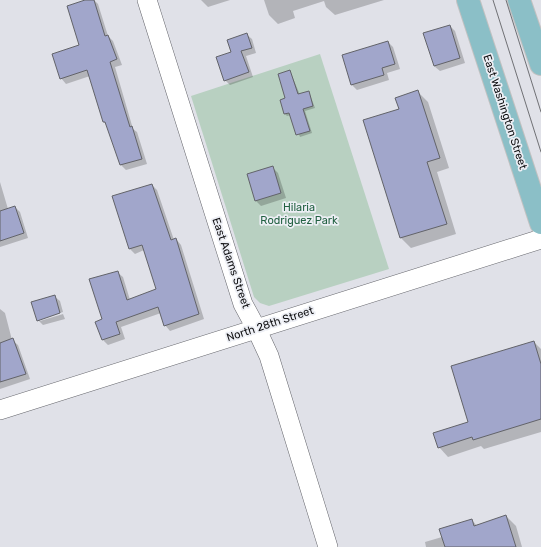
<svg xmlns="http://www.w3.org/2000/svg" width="541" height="547" viewBox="0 0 541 547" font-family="Rubik,sans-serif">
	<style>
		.green { fill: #b8d0c1 }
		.shadow { fill: #0003 }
		.building { fill: #a1a6cb; stroke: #626369 }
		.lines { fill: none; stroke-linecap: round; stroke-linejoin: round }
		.minor-casing { stroke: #65666c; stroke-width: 20 }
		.primary-casing { stroke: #c1c1c1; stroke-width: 24 }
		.minor { stroke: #fff; stroke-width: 19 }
		.primary { stroke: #8bbfc7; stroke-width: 22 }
		.tram { stroke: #6f7074; stroke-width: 1 }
		.labels { text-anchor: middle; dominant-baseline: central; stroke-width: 3.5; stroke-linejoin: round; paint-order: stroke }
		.street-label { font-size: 11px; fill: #0f0f11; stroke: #edeff5 }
		.park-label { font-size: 11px; fill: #226142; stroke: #edeff5 }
	</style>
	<rect width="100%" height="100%" fill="#e0e1e8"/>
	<path class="green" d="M320,54L389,269L269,306L260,303L254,297L191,96Z"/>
	<g class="shadow">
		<path d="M89,0H94L98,4L108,36L113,41L122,65L115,67L133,129L137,132L147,164L126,170L121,165L107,126L104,122L90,76L66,84L61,78L80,45Z"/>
		<path d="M201,0H230L208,7Z"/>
		<path d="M264,0H384L335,15L326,7L324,1L293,11L295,18L278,24L269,15Z"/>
		<path d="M450,26L455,31L465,63L440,71L434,66Z"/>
		<path d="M246,34L252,39L256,53L246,56L253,77L230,85L225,80L232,53Z"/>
		<path d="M388,42L393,47L400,69L387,73L389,80L357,90L352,85L343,56Z"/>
		<path d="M290,71L300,95L309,92L315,108L305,111L312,133L300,137L291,115L287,116L285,114L281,101L286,99Z"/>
		<path d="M418,92L428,102L449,168L437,172L456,234L411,248L401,238L365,121L400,109Z"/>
		<path d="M273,168L278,173L286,198L261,206L256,201L248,175Z"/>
		<path d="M0,182L8,209L15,207L20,212L28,238L0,247Z"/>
		<path d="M152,185L157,190L174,240L176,239L181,245L204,319L170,331L165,325L161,313L121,327L125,339L108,345L103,340L97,322L103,320L117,272L123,277L130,300L157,290L144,250L135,254L130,249Z"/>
		<path d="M54,296L60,301L63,312L40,319V321L63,314L65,319L43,325L38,320Z"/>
		<path d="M0,309L5,313L12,340L18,345L30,379L0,389Z"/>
		<path d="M534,342L541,349V432L484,449L481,446L448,457L439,447L469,423Z"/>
		<path d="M506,516L516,526L522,547H426L425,542L442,537L472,520L477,526Z"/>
	</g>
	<g class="building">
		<path d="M85,0H94L105,36L108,35L117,59L110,62L130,127L132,126L142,159L120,165L105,122H103L87,70L60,79L52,54L79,45L67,6Z"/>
		<path d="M450,25L460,58L434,66L423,33Z"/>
		<path d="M247,33L252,48L241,51L249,72L224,81L216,57L231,52L227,40Z"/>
		<path d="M388,41L395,64L382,68L384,75L351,85L342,55Z"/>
		<path d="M290,70L298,94L309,91L313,106L303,109L310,131L296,135L289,113L284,114L280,100L285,98L278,74Z"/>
		<path d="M418,90L440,158L427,162L447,224L400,238L363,120L399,109L395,98Z"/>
		<path d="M273,166L281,193L255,201L247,174Z"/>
		<path d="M152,184L171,240L176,238L199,314L164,326L158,307L116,322L120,334L102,340L95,322L102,319L89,279L118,271L127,300L156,289L142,245L129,249L112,196Z"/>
		<path d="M15,206L24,233L0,241V211Z"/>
		<path d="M55,295L60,313L37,321L31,302Z"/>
		<path d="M13,338L26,374L0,382V343Z"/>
		<path d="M534,341L541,364V419L473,440L472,437L438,448L433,433L468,422L451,366Z"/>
		<path d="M506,515L516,547H445L439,529L472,519L474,526Z"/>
	</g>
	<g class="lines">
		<g class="minor-casing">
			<g id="minor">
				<path d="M147,0L243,304L256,328L269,356L328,547"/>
				<path d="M0,410L541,239"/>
			</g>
		</g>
		<g class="primary-casing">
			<g id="primary">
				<path d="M468,0L541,223"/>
				<path d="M519,0L541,64"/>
			</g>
		</g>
		<use href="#minor" class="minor"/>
		<use href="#primary" class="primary"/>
		<g class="tram">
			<path d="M493,0L541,152"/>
			<path d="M506,0L541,112"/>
		</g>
	</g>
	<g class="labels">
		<g class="street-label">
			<text transform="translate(505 112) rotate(72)">East Washington Street</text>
			<text transform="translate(231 263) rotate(71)">East Adams Street</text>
			<text transform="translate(270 324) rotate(-18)">North 28th Street</text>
		</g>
		<g class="park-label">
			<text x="299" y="207">Hilaria<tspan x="299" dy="13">Rodriguez Park</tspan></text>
		</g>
	</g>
</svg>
